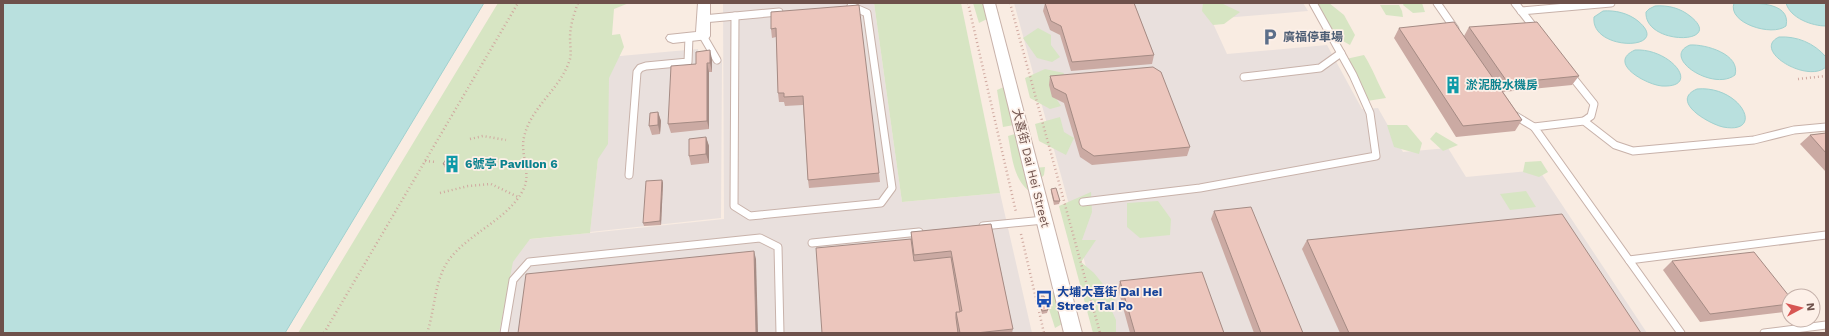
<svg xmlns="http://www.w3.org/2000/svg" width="1829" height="336" viewBox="0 0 1829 336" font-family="'Work Sans','Noto Sans TC',sans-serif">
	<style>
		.industrial { fill: #e9e0dd }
		.green { fill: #d7e5c3 }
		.water { fill: #b9e0de; stroke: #a0d1cf }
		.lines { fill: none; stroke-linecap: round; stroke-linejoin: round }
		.lane-casing { stroke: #c8b2aa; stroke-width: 9 }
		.street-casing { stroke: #c8b2aa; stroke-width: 2 }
		.path { stroke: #d0a9a0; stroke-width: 2.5; stroke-dasharray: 1 3; stroke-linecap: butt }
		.lane { stroke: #fff; stroke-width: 7 }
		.street { fill: #fff; fill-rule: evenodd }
		.wall { fill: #cbaaa3 }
		.shaded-wall { fill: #a58b84 }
		.building { fill: #ecc6bd; stroke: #a58b84 }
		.labels { text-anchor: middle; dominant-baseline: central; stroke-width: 3.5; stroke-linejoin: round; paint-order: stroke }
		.service-label { font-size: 12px; font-weight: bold; fill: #4e5e75; stroke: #fdf0e8; text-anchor: start }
		.culture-label { font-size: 12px; font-weight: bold; fill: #0d838f; stroke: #fdf0e8; text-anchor: start }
		.street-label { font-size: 12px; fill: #6e514b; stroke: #fdf0e8 }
		.transit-label { font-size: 12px; font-weight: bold; fill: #164399; stroke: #fdf0e8; text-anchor: start }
	</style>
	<rect width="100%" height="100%" fill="#f9ece2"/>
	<g class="industrial">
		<path d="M723,3H874L902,202L1000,193L1032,333H487L502,242L724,219Z"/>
		<path d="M1014,3H1303L1308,11L1211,19L1227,54L1327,45L1362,109L1378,108L1403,152L1448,148L1466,177L1539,170L1647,333H1104Z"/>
		<path d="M698,49L699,61L722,60L721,218L590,232L609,57Z"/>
	</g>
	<g class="green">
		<path d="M498,3H629L614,9L612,35L620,34L624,47L609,78L608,144L598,159L590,233L530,239L513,262L499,333H298Z"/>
		<path d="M874,3H961L1000,193L902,202Z"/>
		<path d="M973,3H993L999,13L979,23Z"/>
		<path d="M1203,3H1221L1240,12L1224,24L1213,25L1202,11Z"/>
		<path d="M1313,3H1329L1344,15L1355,35L1350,45L1334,36Z"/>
		<path d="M1404,3H1422L1425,12L1413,13L1403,5Z"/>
		<path d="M1380,5H1399L1402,11L1403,17L1386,15Z"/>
		<path d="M1038,28L1051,35V45L1060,57L1052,62L1037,58L1023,38Z"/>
		<path d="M1364,55C1373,69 1378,84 1386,98L1367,101L1346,59Z"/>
		<path d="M1045,69L1064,73L1061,82L1050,89L1061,106L1050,109L1030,98L1025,78Z"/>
		<path d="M1013,83L1014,125L1003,127L997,90Z"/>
		<path d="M1060,117L1064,132L1074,138L1066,155L1039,141L1035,124Z"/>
		<path d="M1387,125H1407L1422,143L1419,154L1394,147Z"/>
		<path d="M1436,132L1458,145L1443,151L1430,139Z"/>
		<path d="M1015,134L1018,141L1024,169L1045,167L1044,175L1029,191C1013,178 1012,156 1008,136Z"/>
		<path d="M1541,161L1548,172L1539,177L1523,172L1525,162Z"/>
		<path d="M1526,191L1536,207L1510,210L1500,194Z"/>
		<path d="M1091,192L1092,212L1082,240H1096L1081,262L1094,273L1115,299L1110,307L1116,320V333H1093L1059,206Z"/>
		<path d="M1158,201L1171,219L1170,235L1140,238L1127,227V203Z"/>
		<path d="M1049,291L1072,301L1062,324L1055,328L1049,309Z"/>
	</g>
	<g class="water">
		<path d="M3,3H484L285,333H3Z"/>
		<path d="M1734,3C1749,3 1792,0 1786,26C1772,37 1727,23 1734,3Z"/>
		<path d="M1786,3H1826V26C1812,26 1790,18 1786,3Z"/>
		<path d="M1655,6C1668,5 1680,8 1690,16C1727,45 1644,46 1646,12L1649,9Z"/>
		<path d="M1603,11C1615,10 1628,13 1638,21C1674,51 1590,52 1594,17Z"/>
		<path d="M1779,37C1797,36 1814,43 1826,57V67C1807,84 1751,50 1779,37Z"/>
		<path d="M1690,45C1705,44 1741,54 1735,75C1713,92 1660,57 1690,45Z"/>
		<path d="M1635,50C1671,48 1702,88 1662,86C1647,85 1606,63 1635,50Z"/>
		<path d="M1697,89C1741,85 1766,135 1723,127C1709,124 1669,101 1697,89Z"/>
	</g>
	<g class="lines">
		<g class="lane-casing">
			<g id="lane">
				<path d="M1437,3L1455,29"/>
				<path d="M1515,3L1536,30"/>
				<path d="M1521,11L1611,3"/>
				<path d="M735,16L734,206L750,216L881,203L892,188L867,13L851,6"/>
				<path d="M703,19L779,12"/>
				<path d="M703,36L717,60"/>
				<path d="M1570,74L1594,104L1591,116L1584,121"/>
				<path d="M1244,77L1320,68L1341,53"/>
				<path d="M1514,115L1534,127"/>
				<path d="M629,175L637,72L640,68L646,66L688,62L689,37"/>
				<path d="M1083,202L1200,188L1376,156L1370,113L1353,75L1313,3"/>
				<path d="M983,226L1044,220"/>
				<path d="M812,243L919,232"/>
				<path d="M1629,260L1826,235"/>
				<path d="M504,333L513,280L529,262L760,238L778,247L780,333"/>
				<path d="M1681,333L1534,127L1584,121L1615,145L1633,151L1754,140L1794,130L1826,127"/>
				<path d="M1764,333L1826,325"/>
			</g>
		</g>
		<g class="street-casing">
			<g id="street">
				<path d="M698,3H710V36L708,39L673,43L668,41L666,38L668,35L696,32Z"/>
				<path d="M983,3H995L1082,333H1064Z"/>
			</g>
		</g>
		<g class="path">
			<path d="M968,3L1016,212"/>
			<path d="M1010,3L1100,333"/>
			<path d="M1798,79L1826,76"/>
			<path d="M470,139L483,136L506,140"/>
			<path d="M425,161L436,162"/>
			<path d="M440,193L468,186L491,184L518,197"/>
			<path d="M1021,234L1044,333"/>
			<path d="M324,333L518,3"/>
			<path d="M427,333C435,310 434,282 448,261C468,233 510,219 524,188C531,172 520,154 524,137C531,107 559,90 569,62C572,55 570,46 570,38C570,26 574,14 578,3"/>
		</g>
		<use href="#lane" class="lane"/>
		<use href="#street" class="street"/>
	</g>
	<g class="wall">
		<path d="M1045,3H1134L1154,55L1152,64L1071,71L1060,35L1050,30L1043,11Z"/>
		<path d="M771,12L879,173L880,182L809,188L808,180L803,105L785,106L784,102H779L778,93L776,37L772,38L771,29Z"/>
		<path d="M1469,27L1579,76L1572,85L1503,92L1522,120L1515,131L1456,137L1394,38L1399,28L1464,36Z"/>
		<path d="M712,59V72H709V129L671,133L668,124L696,64Z"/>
		<path d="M1050,76L1190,147L1187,156L1092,165L1080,157L1064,103L1052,97L1049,85Z"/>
		<path d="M658,112L661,121L660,134L652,135L649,126Z"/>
		<path d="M1826,133V172L1800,144L1810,135Z"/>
		<path d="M706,137L709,146V163L691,165L689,156Z"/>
		<path d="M459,161L454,169L445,168L443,164Z"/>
		<path d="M662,180L663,183L661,225L644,226L643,223Z"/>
		<path d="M1051,189L1060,201L1059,204L1054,205L1051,192Z"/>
		<path d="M1214,211L1303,333H1254L1211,219Z"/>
		<path d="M991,224L1013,329L1012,333H822L911,239V232Z"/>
		<path d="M1307,240L1641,333H1340L1302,249Z"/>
		<path d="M1672,261L1789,296V308L1784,312L1700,322L1663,270Z"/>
		<path d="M1120,281L1224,333H1130L1118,289Z"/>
		<path d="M1039,296L1048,310L1047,313L1042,314L1038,299Z"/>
	</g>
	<g class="shaded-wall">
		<path d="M710,50L712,59V72L710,63Z"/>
		<path d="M707,63L709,72V129L707,121Z"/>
		<path d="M658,112L661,121L660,134L658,125Z"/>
		<path d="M706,137L709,146V163L706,154Z"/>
		<path d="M457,158L459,161L454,169L452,166Z"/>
		<path d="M662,180L663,183L661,225L660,221Z"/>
		<path d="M754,251L756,259L758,333H756Z"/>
	</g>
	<g class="building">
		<path d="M1045,3H1134L1154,55L1072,62L1061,26L1051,21Z"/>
		<path d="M859,5L879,173L808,180L803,96L784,97V93H778L776,28L771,29V12Z"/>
		<path d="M1454,22L1522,120L1463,126L1399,28Z"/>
		<path d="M1537,22L1579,76L1508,83L1469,27Z"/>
		<path d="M710,50V63H707V121L668,124L671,66L696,64V52Z"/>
		<path d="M1153,67L1161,72L1190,147L1094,156L1082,148L1066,94L1054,88L1050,76Z"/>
		<path d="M658,112V125L649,126L650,113Z"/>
		<path d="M1826,133V153L1810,135Z"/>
		<path d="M706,137V154L689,156V139Z"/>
		<path d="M448,156L457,158L452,166L443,164Z"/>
		<path d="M662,180L660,221L643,223L646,181Z"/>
		<path d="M1056,188L1060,201H1054L1051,189Z"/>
		<path d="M1251,207L1303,333H1261L1214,211Z"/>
		<path d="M1562,214L1641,333H1349L1307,240Z"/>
		<path d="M991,224L1013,329L976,333H960L956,312L962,311L951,251L914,255L911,232Z"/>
		<path d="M911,239L914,261L951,257L960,312H956V318L958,333H822L816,248Z"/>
		<path d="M754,251L756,333H518L526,274Z"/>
		<path d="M1754,252L1789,296V304L1710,314L1672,261Z"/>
		<path d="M1202,272L1224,333H1135L1120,281Z"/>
		<path d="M1039,296H1044L1048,310L1042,311Z"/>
	</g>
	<defs>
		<g id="parking-bare" transform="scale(1.38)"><path d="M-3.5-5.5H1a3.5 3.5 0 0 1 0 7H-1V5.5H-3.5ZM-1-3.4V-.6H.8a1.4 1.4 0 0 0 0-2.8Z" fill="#5c6f8a" stroke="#fdf0e8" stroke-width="2.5" paint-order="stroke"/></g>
		<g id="building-bare" transform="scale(1.38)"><path d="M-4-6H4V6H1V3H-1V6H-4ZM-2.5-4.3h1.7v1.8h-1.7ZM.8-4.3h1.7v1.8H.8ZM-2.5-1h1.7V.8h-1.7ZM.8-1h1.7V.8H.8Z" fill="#0f9aa8" stroke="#fdf0e8" stroke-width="2.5" paint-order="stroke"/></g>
		<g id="bus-bare" transform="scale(1.38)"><path d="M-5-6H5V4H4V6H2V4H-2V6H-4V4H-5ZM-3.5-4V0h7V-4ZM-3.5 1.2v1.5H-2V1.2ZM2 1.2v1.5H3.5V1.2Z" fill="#1a4fb4" stroke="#fdf0e8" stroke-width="2.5" paint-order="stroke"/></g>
	</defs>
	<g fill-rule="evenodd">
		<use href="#parking-bare" x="1270" y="37"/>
		<use href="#building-bare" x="1453" y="85"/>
		<use href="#building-bare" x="452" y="164"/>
		<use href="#bus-bare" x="1044" y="299"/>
	</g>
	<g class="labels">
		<g class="service-label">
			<text x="1283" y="37">廣福停車場</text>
		</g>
		<g class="culture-label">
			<text x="1466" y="85">淤泥脫水機房</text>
			<text x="465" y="164">6號亭 Pavilion 6</text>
		</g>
		<g class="street-label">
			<text transform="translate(1031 168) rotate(76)">大喜街 Dai Hei Street</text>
		</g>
		<g class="transit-label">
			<text x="1057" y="292">大埔大喜街 Dai Hei<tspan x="1057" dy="14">Street Tai Po</tspan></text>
		</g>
	</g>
	<rect width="1829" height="336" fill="none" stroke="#6e514b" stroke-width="8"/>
	<g transform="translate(1801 308) rotate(83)"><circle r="19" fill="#fdf0e8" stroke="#c4b0a9"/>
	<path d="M0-3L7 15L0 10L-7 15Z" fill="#d75653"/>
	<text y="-6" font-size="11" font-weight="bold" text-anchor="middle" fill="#6e514b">N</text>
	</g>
</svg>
